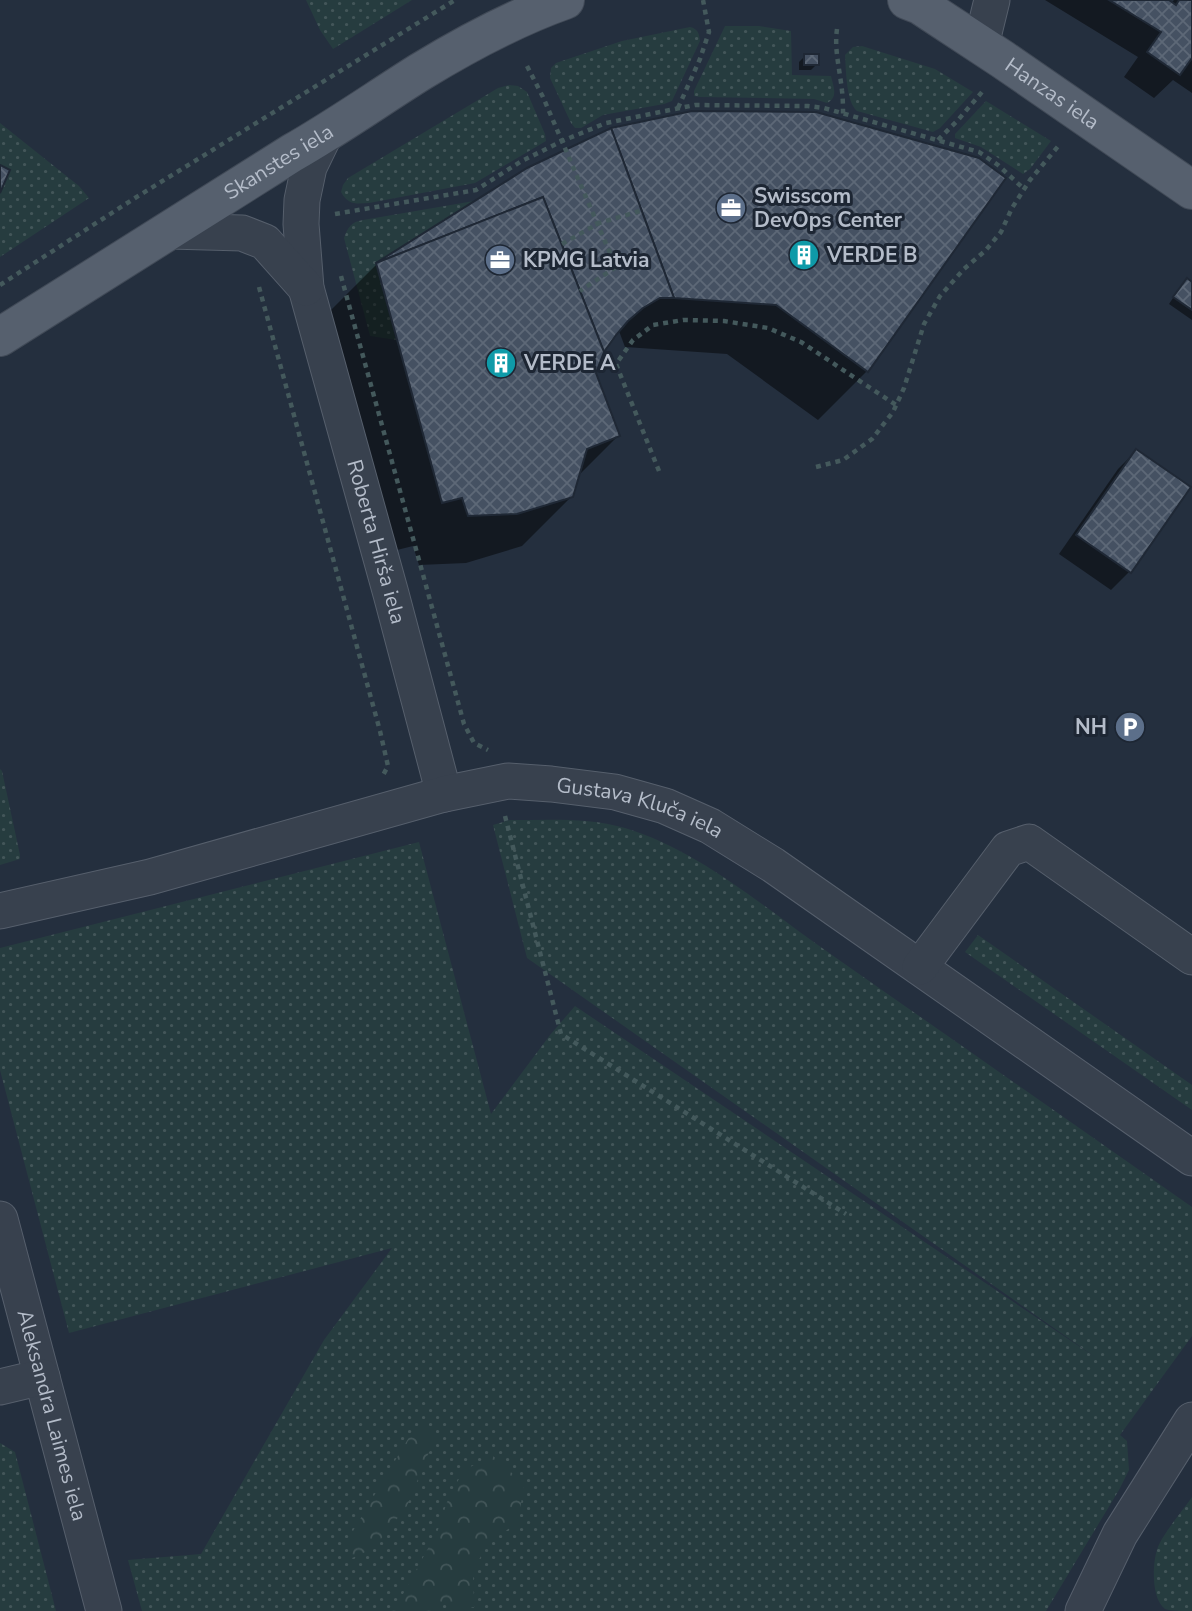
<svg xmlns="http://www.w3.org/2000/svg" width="1192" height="1611" viewBox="0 0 1192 1611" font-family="'Nunito Sans',sans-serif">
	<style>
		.grass { fill: url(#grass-dots) }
		.forest { fill: url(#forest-crowns) }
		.shadow { fill: #0007 }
		.building { fill: url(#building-cross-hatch); stroke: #1f2835; stroke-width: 2 }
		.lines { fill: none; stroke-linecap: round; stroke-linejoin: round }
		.minor-casing { stroke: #565f6c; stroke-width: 37 }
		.major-casing { stroke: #414a57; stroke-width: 40 }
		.path { stroke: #44595c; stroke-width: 4.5; stroke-dasharray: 5 5; stroke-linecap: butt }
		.minor { stroke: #38414e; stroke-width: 35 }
		.major { stroke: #56606e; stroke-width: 38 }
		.labels { text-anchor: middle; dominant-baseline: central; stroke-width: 6; stroke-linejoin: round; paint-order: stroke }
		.street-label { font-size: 21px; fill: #b4bcc9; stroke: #1d2633 }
		.poi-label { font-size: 21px; font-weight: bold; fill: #b4bcc9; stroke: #1d2633; text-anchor: start }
	</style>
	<defs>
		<pattern id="grass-dots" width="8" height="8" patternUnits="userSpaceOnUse" patternTransform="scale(1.75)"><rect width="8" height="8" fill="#263c3f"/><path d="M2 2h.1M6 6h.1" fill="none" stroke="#435659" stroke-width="1.8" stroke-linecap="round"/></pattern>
		<pattern id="forest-crowns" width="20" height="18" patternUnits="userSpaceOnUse" patternTransform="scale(1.75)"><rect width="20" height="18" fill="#263c3f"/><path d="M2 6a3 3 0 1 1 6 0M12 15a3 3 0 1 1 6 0" fill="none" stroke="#435659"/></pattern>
		<pattern id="building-cross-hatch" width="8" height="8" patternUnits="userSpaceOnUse" patternTransform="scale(1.75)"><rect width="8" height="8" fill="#455162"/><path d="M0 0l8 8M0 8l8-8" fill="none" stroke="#5d6877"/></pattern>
	</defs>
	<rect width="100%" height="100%" fill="#242f3e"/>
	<g class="grass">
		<path d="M306,0H412L333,49L320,30Z"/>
		<path d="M725,26H759L791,31L792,75L831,76C833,86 839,97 827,103L814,99L700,97L694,96V91Z"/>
		<path d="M690,27C698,29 699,33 700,41L672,101L664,104L603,115L581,128H575L571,123L550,78L551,68L556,63L622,41Z"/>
		<path d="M862,46L935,69L973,92L940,128L933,132L857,111C846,102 846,69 845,55L853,47Z"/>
		<path d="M509,85L518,86L527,92L545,134L546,141L475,183L369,203C356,204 348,205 341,192L343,185L348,178L498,88Z"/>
		<path d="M986,101L1051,141L1030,169L1023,174L981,147L955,138V134Z"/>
		<path d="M0,123L79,186L89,198L0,257V193L10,170L0,165Z"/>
		<path d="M474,201L376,263L396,340L370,336L344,238C348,227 351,222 363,220Z"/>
		<path d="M0,769L2,771L20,855V859L0,865Z"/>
		<path d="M510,820C548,820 588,817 625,828C700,850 768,911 832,955C952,1039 1072,1123 1192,1207V1336L1120,1435L1127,1441L1129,1470L1119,1490L1046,1611H142L128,1560L201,1554L324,1340L392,1248L69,1333L0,1070V948L419,842L491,1114L550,1035L575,1006L1098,1359L527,958L493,825Z"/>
		<path d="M978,935L1192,1085V1110L965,952Z"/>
		<path d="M0,1443L15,1452L56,1611H0Z"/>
		<path d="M1192,1497V1611C1185,1611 1171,1611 1165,1609C1151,1599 1152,1562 1158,1547C1163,1534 1183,1510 1192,1497Z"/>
	</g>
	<g class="forest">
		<path d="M414,1429H427L434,1440L407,1506L374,1548L350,1559L353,1531Z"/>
		<path d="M492,1455L524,1484L518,1523L489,1541L473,1571L474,1607C457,1611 454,1609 439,1601L432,1611H390L397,1605L438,1530L447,1502L463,1471Z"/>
	</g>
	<g class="shadow">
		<path d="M1045,0H1166L1170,4L1174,0H1192V93L1173,80L1154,98L1124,77L1138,57Z"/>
		<path d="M805,56L817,64L811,70H799V62Z"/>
		<path d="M611,130L867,371L818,420L727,354L625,347L619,331L603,352L594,373L618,436L577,477L572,496L522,546L466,563L419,565L413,546L393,551L328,313L377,264Z"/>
		<path d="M1192,284V320L1169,304L1181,286Z"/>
		<path d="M1136,451L1189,488L1129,572L1111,590L1059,554L1118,469Z"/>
	</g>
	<g class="building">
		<path d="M1109,0H1169L1176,5L1179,0H1192V58L1180,75L1147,52L1161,32Z"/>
		<rect x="804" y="54" width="15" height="11"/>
		<path d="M692,111L816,112L979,158L1006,178L868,372L776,305L674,298L611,128Z"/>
		<path d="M611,128L674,298H660L643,308L628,321L616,335L604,352L543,197L376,263L527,168Z"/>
		<path d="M0,165L10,170L0,193Z"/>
		<path d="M543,197L604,352L596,373L620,436L587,449L573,497L517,514L468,516L462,498L442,503L376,263Z"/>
		<path d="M1187,278L1192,282V310L1173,297Z"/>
		<path d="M1136,449L1191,487L1131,573L1076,535Z"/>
	</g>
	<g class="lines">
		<g class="minor-casing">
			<g id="minor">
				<path d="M981,45L992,0"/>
				<path id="s1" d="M325,134L309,167L302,200L301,224L306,288L391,594L444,794"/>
				<path d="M170,231L242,233L265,242L306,288"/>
				<path id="s2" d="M0,911L150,877L444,794L508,781L551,784L615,792L665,806L710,826L773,865L1192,1158"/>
				<path d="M920,967L1008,849L1029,842L1192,957"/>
				<path id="s3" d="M0,1219L104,1611"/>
				<path d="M0,1387L42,1377"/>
				<path d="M1083,1611L1120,1534L1192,1420"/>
			</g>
		</g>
		<g class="major-casing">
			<g id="major">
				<path id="s4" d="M907,0L920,5L932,13L1002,59L1192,190"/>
				<path id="s5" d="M0,337L292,153C336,128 377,99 420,72C466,44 514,18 565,0"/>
			</g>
		</g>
		<g class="path">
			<path d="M837,29C834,50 840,70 842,91C843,99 843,107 843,114"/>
			<path d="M527,66L543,97L616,267L580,291"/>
			<path d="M678,108L700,59L709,32L703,0"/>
			<path d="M938,140L958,120L982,92"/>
			<path d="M335,214L476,190L520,162L562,141L606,123L695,105L808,106L824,108L979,152L998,165L1024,189"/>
			<path d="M562,244L599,223L640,211"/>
			<path d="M341,276L464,724L474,743L488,750"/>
			<path d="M0,285L135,198L455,0"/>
			<path d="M259,287L380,731L388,766L382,777"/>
			<path d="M816,467L843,460L872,439L893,412L904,388L924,324L940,296L964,269L985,251L1001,232L1012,208L1030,180L1060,144"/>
			<path d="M659,471L616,364L633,340L653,325L683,320L724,321L768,328L801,342L896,405"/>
			<path d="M505,816L561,1034L846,1214"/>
		</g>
		<use href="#minor" class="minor"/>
		<use href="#major" class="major"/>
	</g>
	<defs>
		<g id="office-disc" transform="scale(1.575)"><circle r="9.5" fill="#5c6f8a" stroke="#1d2633"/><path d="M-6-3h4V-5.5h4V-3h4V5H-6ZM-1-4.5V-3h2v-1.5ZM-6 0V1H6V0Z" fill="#fff"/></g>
		<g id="building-disc" transform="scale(1.575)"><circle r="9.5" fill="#0f9aa8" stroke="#1d2633"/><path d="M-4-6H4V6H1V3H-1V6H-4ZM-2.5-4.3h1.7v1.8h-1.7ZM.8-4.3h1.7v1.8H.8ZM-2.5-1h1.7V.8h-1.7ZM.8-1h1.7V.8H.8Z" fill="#fff"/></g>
		<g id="parking-disc" transform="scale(1.575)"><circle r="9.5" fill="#5c6f8a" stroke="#1d2633"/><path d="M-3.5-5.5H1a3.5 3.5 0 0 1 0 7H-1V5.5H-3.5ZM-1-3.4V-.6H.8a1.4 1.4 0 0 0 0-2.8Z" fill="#fff"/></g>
	</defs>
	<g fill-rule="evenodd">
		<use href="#office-disc" x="731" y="208"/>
		<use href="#building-disc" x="804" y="255"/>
		<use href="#office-disc" x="500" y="260"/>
		<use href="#building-disc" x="501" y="363"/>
		<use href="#parking-disc" x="1130" y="727"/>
	</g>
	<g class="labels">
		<g class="street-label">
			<text stroke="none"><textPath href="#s4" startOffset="173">Hanzas iela</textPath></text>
			<text stroke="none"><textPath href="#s5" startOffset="329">Skanstes iela</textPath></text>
			<text stroke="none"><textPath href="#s1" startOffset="422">Roberta Hirša iela</textPath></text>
			<text stroke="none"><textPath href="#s2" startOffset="660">Gustava Kluča iela</textPath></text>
			<text stroke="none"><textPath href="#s3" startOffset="203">Aleksandra Laimes iela</textPath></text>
		</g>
		<g class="poi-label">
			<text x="754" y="196">Swisscom<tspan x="754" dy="24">DevOps Center</tspan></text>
			<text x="827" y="255">VERDE B</text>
			<text x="523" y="260">KPMG Latvia</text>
			<text x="524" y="363">VERDE A</text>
			<text x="1107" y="727" text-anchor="end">NH</text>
		</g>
	</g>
</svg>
